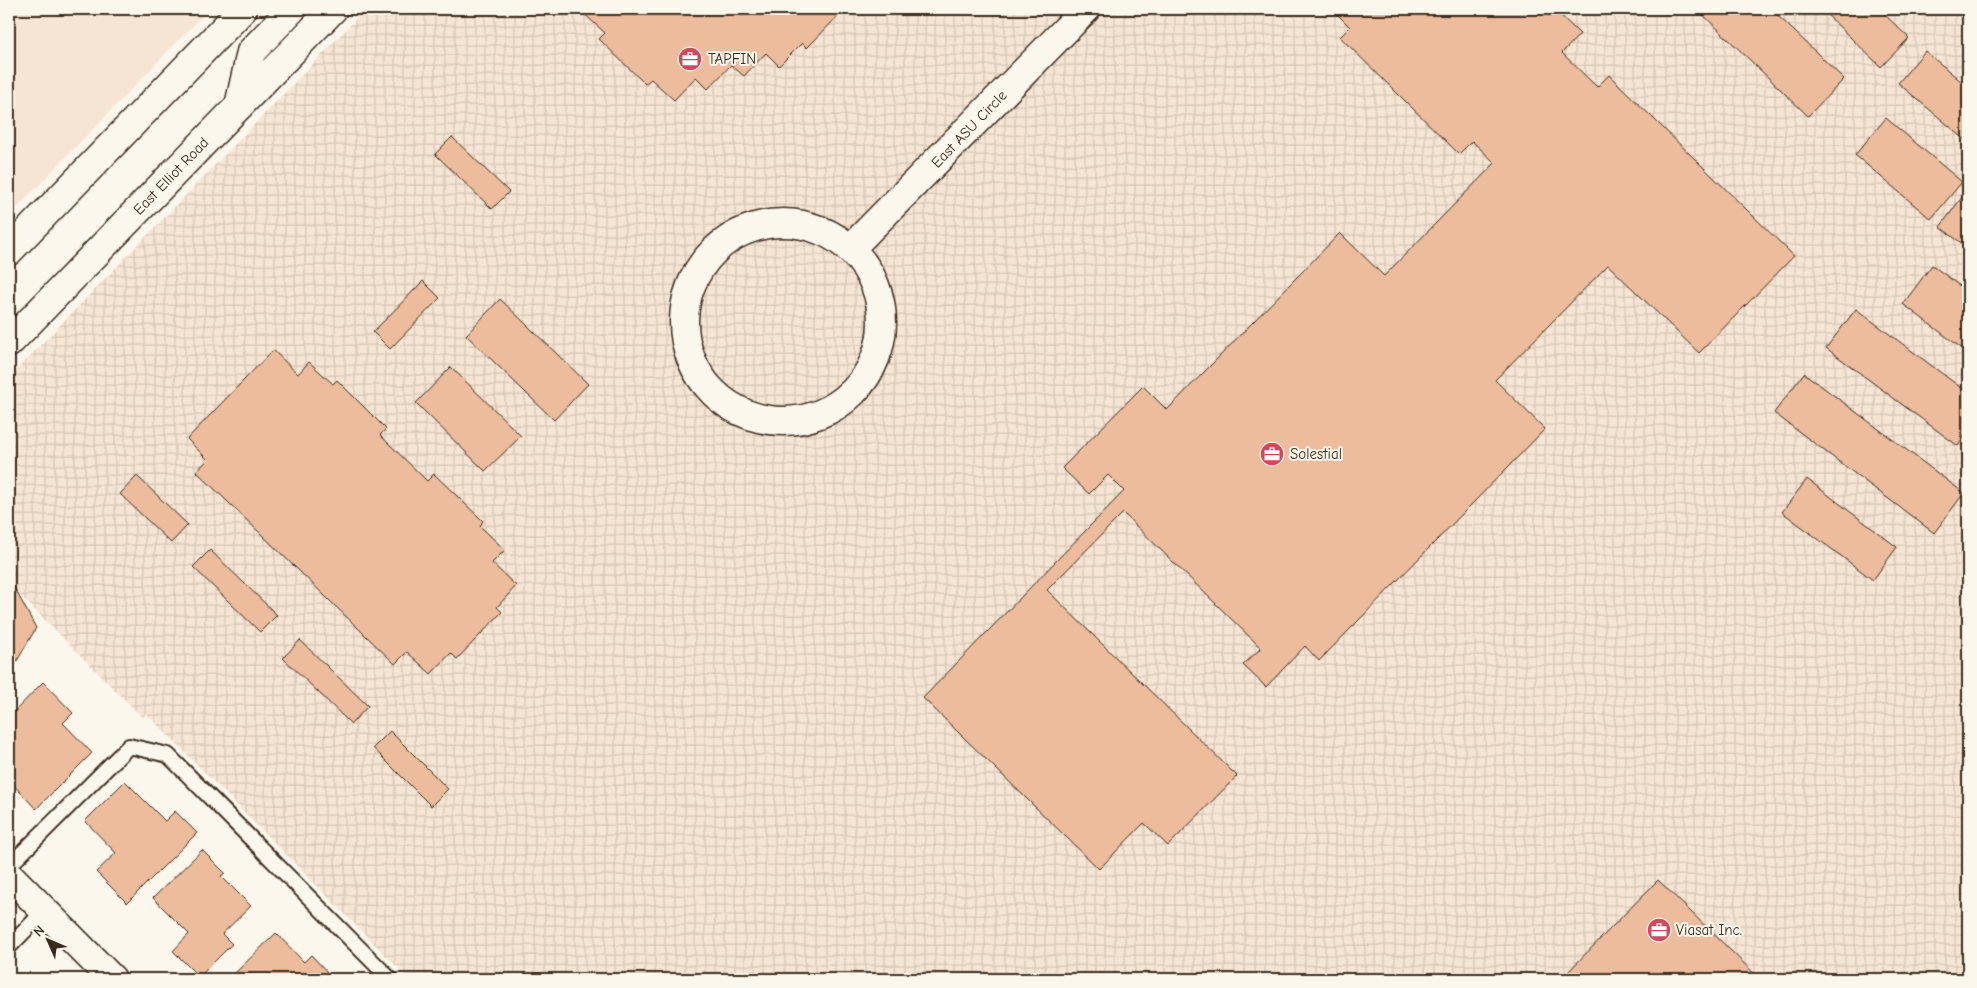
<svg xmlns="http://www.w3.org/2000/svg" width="1977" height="988" viewBox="0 0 1977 988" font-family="'Comic Neue',sans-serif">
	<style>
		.built { fill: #f6e5d4 }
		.industrial { fill: url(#industrial-grid) }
		.building { fill: #ecbc9c; stroke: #3b2a1e }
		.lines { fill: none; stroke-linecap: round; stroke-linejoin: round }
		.service-casing { stroke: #3b2a1e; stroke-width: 18 }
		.minor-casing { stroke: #3b2a1e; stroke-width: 31 }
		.secondary-casing { stroke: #3b2a1e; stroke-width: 31 }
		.service { stroke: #fbf7ec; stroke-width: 14 }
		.minor { stroke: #fbf7ec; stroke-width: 28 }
		.secondary { stroke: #fbf7ec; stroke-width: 28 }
		.labels { text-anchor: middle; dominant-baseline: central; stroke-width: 4; stroke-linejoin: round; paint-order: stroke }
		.poi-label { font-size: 15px; fill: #3b2a1e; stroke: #fbf7ec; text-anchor: start }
		.street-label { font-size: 15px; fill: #3b2a1e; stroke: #fbf7ec }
	</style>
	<defs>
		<pattern id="industrial-grid" width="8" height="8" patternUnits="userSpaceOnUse" patternTransform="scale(1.25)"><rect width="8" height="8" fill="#f6e5d4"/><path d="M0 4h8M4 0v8" fill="none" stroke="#d4c5b6"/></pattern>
	</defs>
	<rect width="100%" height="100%" fill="#fbf7ec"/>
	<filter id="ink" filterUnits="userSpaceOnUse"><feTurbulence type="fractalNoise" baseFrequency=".02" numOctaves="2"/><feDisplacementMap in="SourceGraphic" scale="10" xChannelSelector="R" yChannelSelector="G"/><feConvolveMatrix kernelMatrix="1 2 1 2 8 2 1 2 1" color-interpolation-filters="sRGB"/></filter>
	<g filter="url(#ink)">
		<path class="built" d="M9,9H209L9,216Z"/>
		<path class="industrial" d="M366,9H1968V979H409L146,713L143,718L9,584V378Z"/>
		<g class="building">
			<path d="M584,9H845L807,48L802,43L779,66L766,53L744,76L731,65L708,89L696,77L674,100L651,79L645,84L599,39L605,33L581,11Z"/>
			<path d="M1343,9H1554L1580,34L1562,53L1597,87L1609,75L1794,256L1699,353L1608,265L1495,380L1545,429L1319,661L1305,646L1266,687L1243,665L1261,648L1123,513L1047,590L1237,776L1168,846L1144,823L1099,869L923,698L1124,491L1108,475L1089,494L1062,468L1143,386L1167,410L1340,233L1384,276L1495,163L1472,141L1459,154L1340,37L1350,27L1337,14Z"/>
			<path d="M1697,9H1771L1844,79L1808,116Z"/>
			<path d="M1821,9H1879L1909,38L1881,67Z"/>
			<path d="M1925,51L1968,87V142L1898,83Z"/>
			<path d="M1886,118L1962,182L1931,219L1855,155Z"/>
			<path d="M452,137L509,192L492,209L435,154Z"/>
			<path d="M1968,189V248L1940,227Z"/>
			<path d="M1932,265L1968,292V353L1903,304Z"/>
			<path d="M423,281L440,298L390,349L373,332Z"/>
			<path d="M500,299L588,384L554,420L466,335Z"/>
			<path d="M1856,309L1968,393V431L1958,446L1826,348Z"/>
			<path d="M273,350L298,374L309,362L333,384L337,380L386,429L380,435L427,481L434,474L483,521L480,526L505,550L492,563L516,586L497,607L502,612L457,659L451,653L431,674L407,652L395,664L196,471L208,460L187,439Z"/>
			<path d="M451,367L521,436L485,471L416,403Z"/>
			<path d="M1804,373L1964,493L1934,533L1774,413Z"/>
			<path d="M137,476L188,525L171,543L120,494Z"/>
			<path d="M1807,479L1897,547L1873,580L1782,512Z"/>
			<path d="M210,550L277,615L260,632L193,567Z"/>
			<path d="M14,587L36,628L17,661L9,656V593Z"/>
			<path d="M300,640L368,706L351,724L283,658Z"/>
			<path d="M43,682L73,713L63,723L92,753L36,809L9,780V717Z"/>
			<path d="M390,731L448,789L431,806L373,748Z"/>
			<path d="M125,781L165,821L175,811L197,833L127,903L96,872L116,853L85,821Z"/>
			<path d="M202,850L225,873L221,876L251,906L222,934L232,944L199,977L173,951L189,934L153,898Z"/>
			<path d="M1658,880L1760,979H1561Z"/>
			<path d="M276,933L304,962L311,955L334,979H233L231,977Z"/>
		</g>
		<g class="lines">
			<g class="service-casing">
				<g id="service">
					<path d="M9,866L129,746L168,755L390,979"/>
					<path d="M9,947L44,911"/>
				</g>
			</g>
			<g class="minor-casing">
				<g id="minor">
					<circle cx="783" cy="322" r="99"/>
					<path d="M851,248L1086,9"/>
					<path d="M9,875L112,979"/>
				</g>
			</g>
			<g class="secondary-casing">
				<g id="secondary">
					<path d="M239,106L251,52L292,9"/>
					<path d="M9,251L243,9"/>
					<path d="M9,343L333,9"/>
				</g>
			</g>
			<use href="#service" class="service"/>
			<use href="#minor" class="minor"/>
			<use href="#secondary" class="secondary"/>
		</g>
	</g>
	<defs>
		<g id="office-disc" transform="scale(1.25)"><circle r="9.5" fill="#d1495b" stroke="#fbf7ec"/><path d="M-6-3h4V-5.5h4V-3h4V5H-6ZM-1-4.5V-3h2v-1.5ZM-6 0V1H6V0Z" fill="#fff"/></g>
	</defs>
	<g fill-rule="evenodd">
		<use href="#office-disc" x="690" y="59"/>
		<use href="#office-disc" x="1272" y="454"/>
		<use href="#office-disc" x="1659" y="930"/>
	</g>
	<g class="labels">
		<g class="poi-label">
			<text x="708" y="59">TAPFIN</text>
			<text x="1290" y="454">Solestial</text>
			<text x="1676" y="930">Viasat Inc.</text>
		</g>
		<g class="street-label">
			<text transform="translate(969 129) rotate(-46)">East ASU Circle</text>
			<text transform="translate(171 176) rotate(-46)">East Elliot Road</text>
		</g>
	</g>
	<rect width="1977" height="988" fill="none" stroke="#fbf7ec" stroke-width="30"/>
	<rect x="15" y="15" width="1947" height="958" fill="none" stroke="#3b2a1e" stroke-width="2" filter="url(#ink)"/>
	<g transform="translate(48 940) rotate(315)" stroke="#fbf7ec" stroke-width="4" paint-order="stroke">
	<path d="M0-4L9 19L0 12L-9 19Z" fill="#3b2a1e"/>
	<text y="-8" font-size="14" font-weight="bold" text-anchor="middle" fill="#3b2a1e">N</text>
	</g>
</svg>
